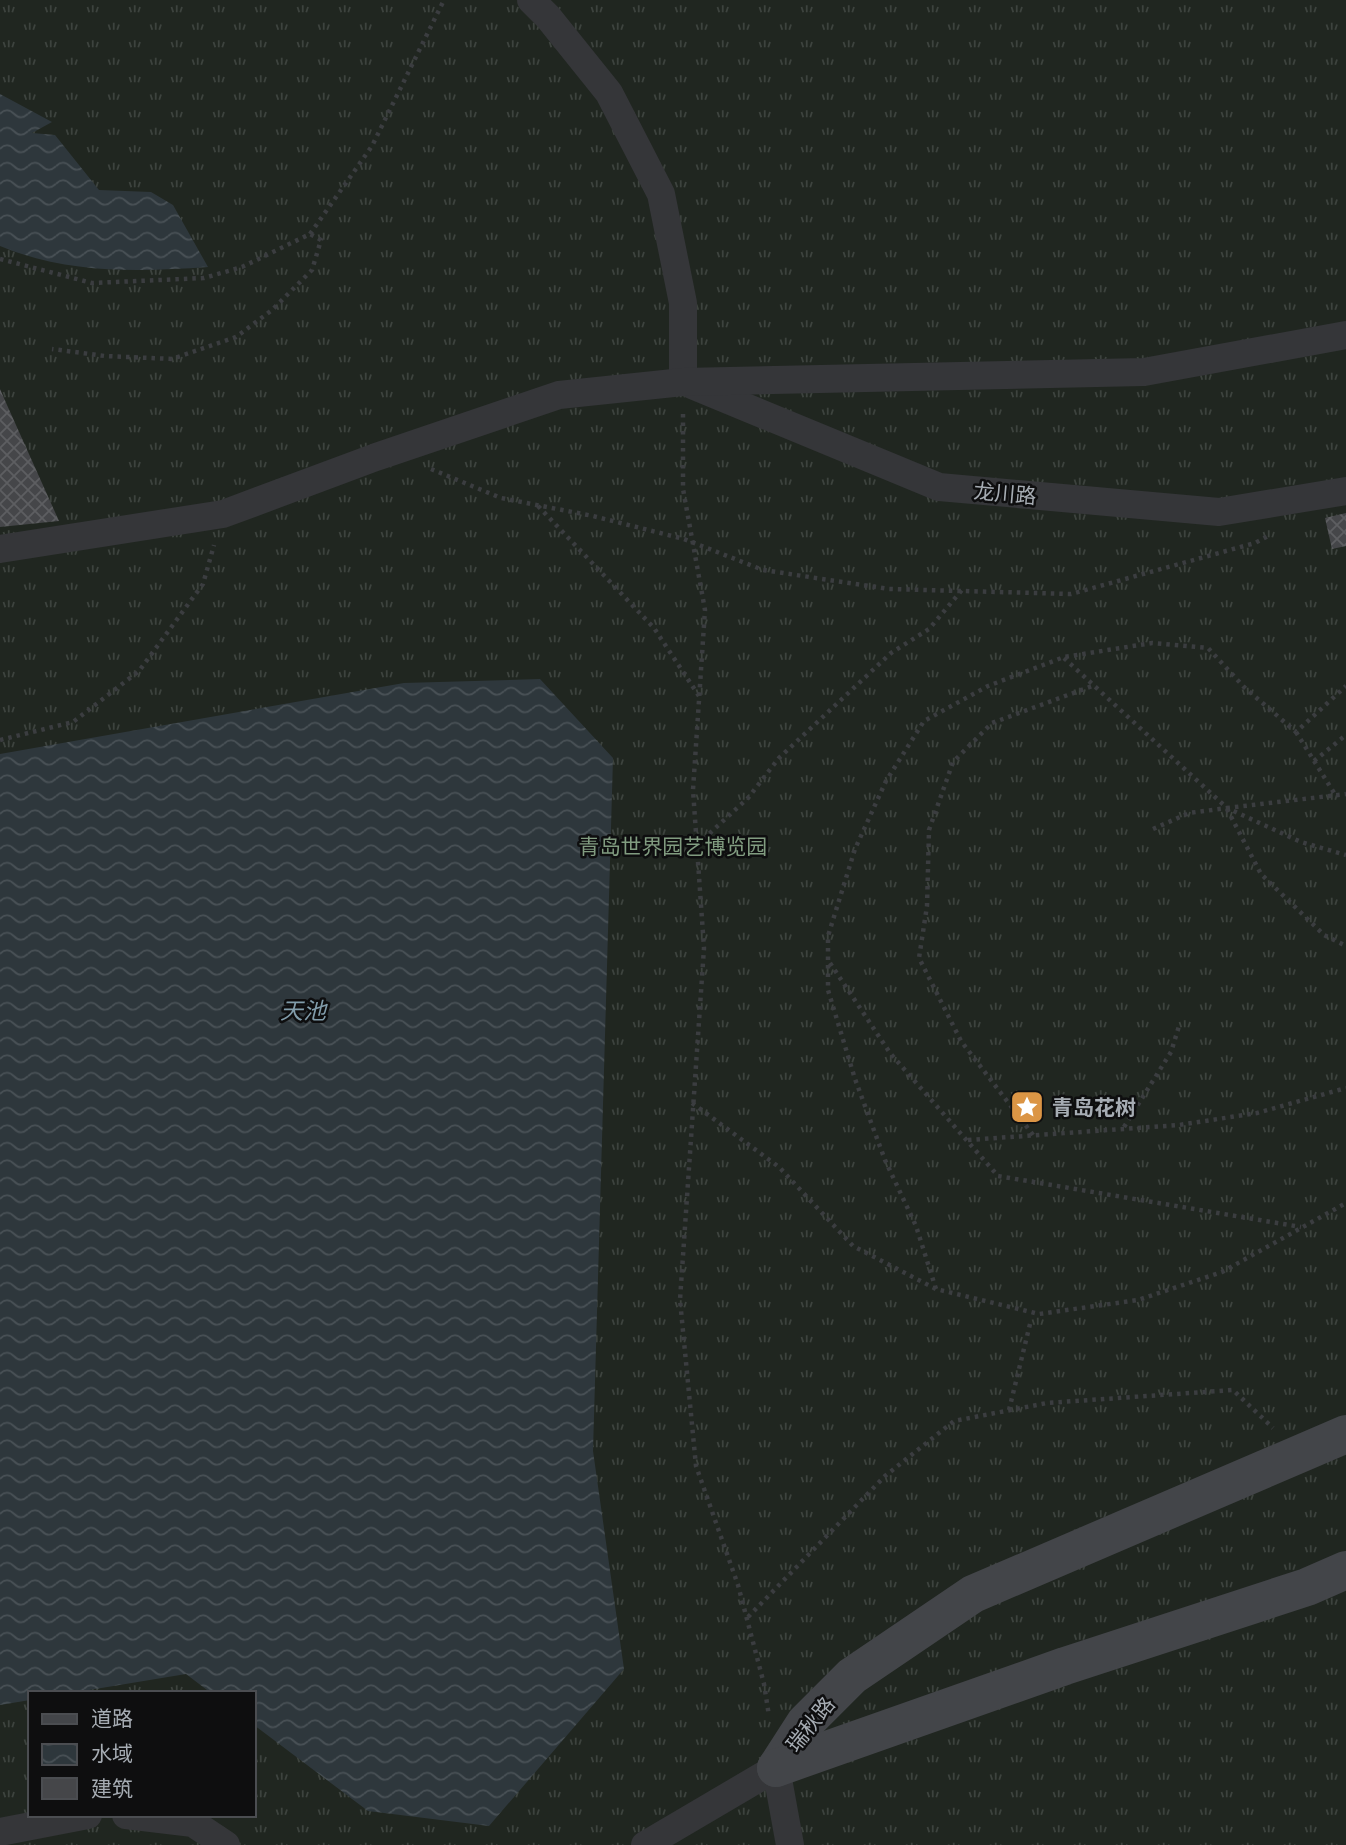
<svg xmlns="http://www.w3.org/2000/svg" width="1346" height="1845" viewBox="0 0 1346 1845" font-family="'Noto Sans','Noto Sans SC',sans-serif">
	<style>
		.grass { fill: url(#grass-tufts); fill-rule: evenodd }
		.water { fill: url(#water-waves) }
		.building { fill: url(#building-cross-hatch) }
		.lines { fill: none; stroke-linecap: round; stroke-linejoin: round }
		.path { stroke: #3b3d40; stroke-width: 4.5; stroke-dasharray: 3.5 5; stroke-linecap: butt }
		.street { stroke: #353639; stroke-width: 28 }
		.secondary { stroke: #434549; stroke-width: 38 }
		.labels { text-anchor: middle; dominant-baseline: central; stroke-width: 5; stroke-linejoin: round; paint-order: stroke }
		.street-label { font-size: 21px; fill: #a6acb3; stroke: #0e0e0f }
		.park-label { font-size: 21px; fill: #819c80; stroke: #0e0e0f }
		.poi-label { font-size: 21px; font-weight: bold; fill: #a6acb3; stroke: #0e0e0f; text-anchor: start }
		.water-label { font-size: 23px; font-style: italic; fill: #819caa; stroke: #0e0e0f }
	</style>
	<defs>
		<pattern id="grass-tufts" width="24" height="20" patternUnits="userSpaceOnUse" patternTransform="scale(1.75)"><rect width="24" height="20" fill="#202620"/><path d="M3 7l-1-3M5 7V3M7 7l1-3M15 17l-1-3M17 17v-4M19 17l1-3" fill="none" stroke="#3d433e"/></pattern>
		<pattern id="water-waves" width="16" height="10" patternUnits="userSpaceOnUse" patternTransform="scale(1.75)"><rect width="16" height="10" fill="#2e373c"/><path d="M0 5q4-4 8 0t8 0" fill="none" stroke="#495156"/></pattern>
		<pattern id="building-cross-hatch" width="8" height="8" patternUnits="userSpaceOnUse" patternTransform="scale(1.75)"><rect width="8" height="8" fill="#454649"/><path d="M0 0l8 8M0 8l8-8" fill="none" stroke="#5d5e61"/></pattern>
	</defs>
	<rect width="100%" height="100%" fill="#131314"/>
	<path class="grass" d="M0,0H1346V1845H0ZM30,1693H254V1815H30Z"/>
	<g class="water">
		<path d="M0,94L52,122L32,133L55,135L99,190L151,192L173,205L208,267C136,272 68,274 0,246Z"/>
		<path d="M540,679L613,758L593,1451L624,1669L489,1826L368,1811L254,1725V1693H211L186,1674L71,1693H30V1700L0,1705V754L404,683Z"/>
	</g>
	<g class="building">
		<path d="M0,389L7,405L59,521L0,527Z"/>
		<path d="M1346,513V546L1332,549L1325,518Z"/>
	</g>
	<g class="lines">
		<g class="path">
			<path d="M310,234L372,146L444,0"/>
			<path d="M0,259L92,283L204,278L242,267L310,234L321,240L312,270L272,310L236,337L172,359L105,356L52,349"/>
			<path d="M683,414V489L705,610L693,790L704,948L680,1300L696,1466L738,1585L764,1684L769,1716"/>
			<path d="M431,469L501,498L593,516L684,539L763,570L889,589L1071,594L1255,543L1268,536"/>
			<path d="M538,506L654,628L699,696"/>
			<path d="M1064,658L1227,808L1346,794"/>
			<path d="M1296,732L1336,796"/>
			<path d="M0,740L73,722L139,671L203,584L214,545"/>
			<path d="M1314,761L1346,735"/>
			<path d="M1227,809L1261,874L1324,935L1346,946"/>
			<path d="M1153,829L1189,813L1227,808L1301,842L1346,855"/>
			<path d="M697,845L748,798L779,758L891,653L929,629L962,590"/>
			<path d="M830,963L890,1053L998,1176L1301,1227"/>
			<path d="M692,1103L779,1167L853,1246L936,1289L1039,1314L1138,1300L1222,1272L1346,1203"/>
			<path d="M1124,1127L1171,1052L1180,1023"/>
			<path d="M1033,1135L961,1041L919,958L927,906L929,830L953,762L992,723L1095,685"/>
			<path d="M968,1140L1179,1125L1257,1113L1346,1088"/>
			<path d="M936,1289L916,1226L885,1160L855,1079L828,990V936L855,849L886,781L924,721L988,686L1064,657L1152,643L1208,648L1244,687L1296,732L1346,686"/>
			<path d="M1009,1410L1031,1320"/>
			<path d="M748,1617L885,1476L954,1421L1047,1403L1233,1390L1273,1428"/>
		</g>
		<g class="street">
			<path d="M531,0L548,17L609,93L661,194L683,303V382"/>
			<path d="M692,385L939,487L1219,512L1346,491"/>
			<path d="M0,549L223,514L376,457L559,395L683,382L1144,372L1346,335"/>
			<path d="M126,1815L193,1823L226,1845"/>
			<path d="M0,1832L88,1815"/>
			<path d="M645,1845L776,1768L790,1845"/>
		</g>
		<g class="secondary">
			<path d="M776,1768L805,1723L852,1676L973,1594L1346,1434"/>
			<path d="M776,1768L1065,1666L1307,1587L1346,1570"/>
		</g>
	</g>
	<defs>
		<g id="sight-square" transform="scale(1.75)"><rect x="-9" y="-9" width="18" height="18" rx="4" fill="#db9545" stroke="#0e0e0f"/><path d="M0-6L1.8-2.2L6-1.7L2.9 1.2L3.7 5.4L0 3.3L-3.7 5.4L-2.9 1.2L-6-1.7L-1.8-2.2Z" fill="#fff"/></g>
	</defs>
	<g fill-rule="evenodd">
		<use href="#sight-square" x="1027" y="1107"/>
	</g>
	<g class="labels">
		<g class="street-label">
			<text transform="translate(1005 493) rotate(5)">龙川路</text>
			<text transform="translate(810 1724) rotate(-51)">瑞秋路</text>
		</g>
		<g class="park-label">
			<text x="673" y="846">青岛世界园艺博览园</text>
		</g>
		<g class="poi-label">
			<text x="1052" y="1107">青岛花树</text>
		</g>
		<g class="water-label">
			<text x="303" y="1010">天池</text>
		</g>
	</g>
	<rect x="28" y="1691" width="228" height="126" fill="#0e0e0f" stroke="#4b4d51" stroke-width="2"/>
	<rect x="42" y="1714" width="35" height="10" fill="#434549" stroke="#4b4d51" stroke-width="2"/>
	<text x="91" y="1726" font-size="21" fill="#a6acb3">道路</text>
	<rect x="42" y="1744" width="35" height="21" fill="url(#water-waves)" stroke="#4b4d51" stroke-width="2"/>
	<text x="91" y="1761" font-size="21" fill="#a6acb3">水域</text>
	<rect x="42" y="1778" width="35" height="21" fill="#454649" stroke="#4b4d51" stroke-width="2"/>
	<text x="91" y="1796" font-size="21" fill="#a6acb3">建筑</text>
</svg>
